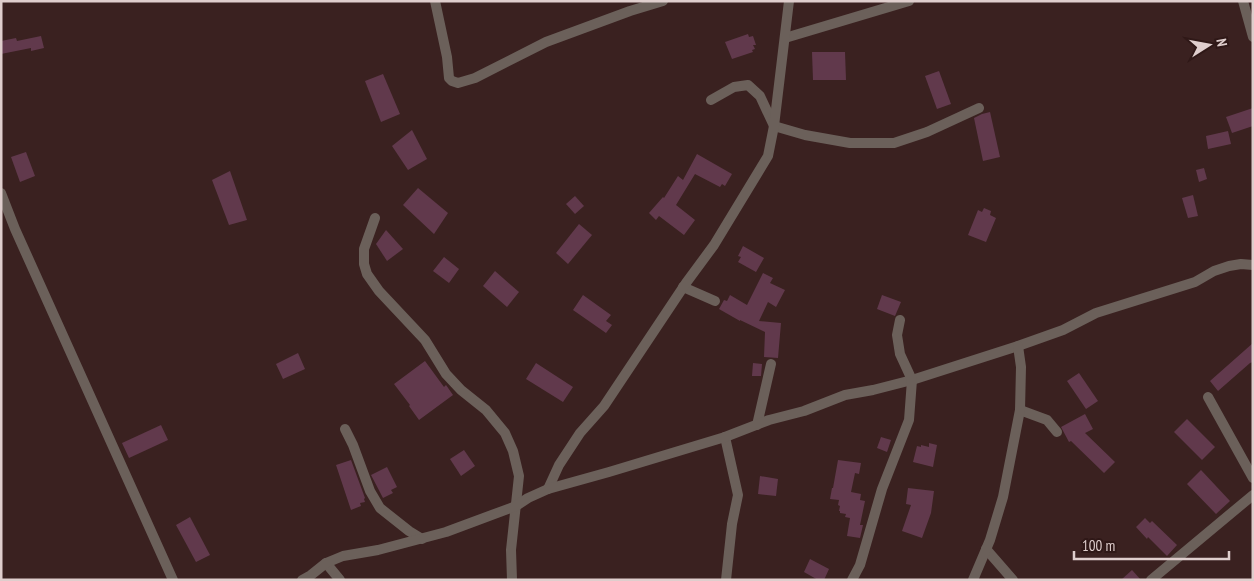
<svg xmlns="http://www.w3.org/2000/svg" width="1254" height="581" viewBox="0 0 1254 581" font-family="'PT Sans Narrow',sans-serif">
	<style>
		.building { fill: #61394c }
		.lines { fill: none; stroke-linecap: round; stroke-linejoin: round }
		.minor { stroke: #6b605a; stroke-width: 10 }
	</style>
	<rect width="100%" height="100%" fill="#3a2120"/>
	<g class="building">
		<path d="M748,34L749,37L753,36L756,45H753L755,49L752,50L753,52L732,59L725,42Z"/>
		<path d="M41,36L44,48L31,51V48L1,54V41L16,38L17,41Z"/>
		<path d="M812,52H845L846,80H813Z"/>
		<path d="M939,71L951,104L937,109L925,76Z"/>
		<path d="M383,74L400,114L381,122L365,81Z"/>
		<path d="M1253,108V126L1232,133L1226,117Z"/>
		<path d="M990,112L1000,157L983,161L974,118L982,114Z"/>
		<path d="M412,130L427,159L408,170L392,146Z"/>
		<path d="M1228,131L1231,144L1208,149L1206,136Z"/>
		<path d="M26,152L35,176L20,182L11,157Z"/>
		<path d="M697,154L732,174L725,186L722,184L720,187L695,174L676,205L695,220L684,235L659,216L656,220L649,213L663,197L664,198L678,176L683,180Z"/>
		<path d="M1204,168L1207,179L1199,182L1196,170Z"/>
		<path d="M230,171L247,220L229,225L212,180Z"/>
		<path d="M418,188L448,213L434,234L403,205Z"/>
		<path d="M1193,195L1198,216L1188,218L1182,198Z"/>
		<path d="M575,196L584,206L575,214L566,204Z"/>
		<path d="M984,208L991,211L990,215L996,218L986,242L968,235L978,210L982,212Z"/>
		<path d="M579,224L592,235L568,264L556,253Z"/>
		<path d="M386,230L403,249L387,261L376,244Z"/>
		<path d="M743,246L764,258L756,272L738,262L741,257L738,256Z"/>
		<path d="M444,257L459,269L449,283L433,271Z"/>
		<path d="M495,271L519,292L507,307L483,286Z"/>
		<path d="M763,273L773,278L770,283L785,290L776,307L768,302L759,321L781,323L778,358L764,357L765,332L740,320V321L719,309L724,300L727,301L730,295L747,305Z"/>
		<path d="M583,295L611,315L606,321L612,325L606,333L573,310Z"/>
		<path d="M882,295L901,302L895,316L877,309Z"/>
		<path d="M1253,343V362L1250,363L1218,391L1210,381Z"/>
		<path d="M298,353L305,369L283,379L276,364Z"/>
		<path d="M425,361L444,387L446,385L453,395L419,420L409,406L410,405L394,384Z"/>
		<path d="M536,363L573,387L563,402L526,379Z"/>
		<path d="M753,363L762,364L761,376H752Z"/>
		<path d="M1079,373L1098,401L1086,409L1067,381Z"/>
		<path d="M1085,414L1093,429L1085,433L1115,462L1104,473L1071,441L1069,442L1061,427Z"/>
		<path d="M1187,419L1215,447L1202,460L1174,432Z"/>
		<path d="M161,425L168,440L129,458L122,443Z"/>
		<path d="M881,437L891,440L887,452L877,448Z"/>
		<path d="M929,443L937,445L933,467L913,462L917,446L921,447V445L929,447Z"/>
		<path d="M464,450L475,466L461,476L450,459Z"/>
		<path d="M351,460L365,498L364,499L365,502L360,503L361,506L351,510L336,465Z"/>
		<path d="M838,460L861,463L859,474L855,473L851,492L861,494L860,500L865,501L860,525H863L860,538L847,536L850,518L845,517L846,514L840,513V511H839L840,506L838,505L839,500L830,499L832,488H833Z"/>
		<path d="M387,467L397,487L391,490L393,493L383,498L371,475Z"/>
		<path d="M1201,470L1230,501L1216,514L1187,484Z"/>
		<path d="M760,476L778,479L776,496L758,494Z"/>
		<path d="M908,488L934,491L931,513L922,538L902,531L911,505L906,504Z"/>
		<path d="M190,517L210,555L196,562L176,525Z"/>
		<path d="M1145,518L1150,523L1152,521L1177,545L1167,556L1148,537L1147,539L1136,527Z"/>
		<path d="M810,559L829,569L824,580H818L804,572Z"/>
		<path d="M1132,570L1141,580H1121Z"/>
	</g>
	<g class="lines">
		<g class="minor">
			<path d="M435,1L447,57L449,78L452,81L458,83L475,78L546,42L630,11L663,1"/>
			<path d="M1243,1L1253,37"/>
			<path d="M785,38L909,1"/>
			<path d="M711,100L734,87L748,85L760,96L774,126L805,135L850,143H894L927,132L979,108"/>
			<path d="M1,193L15,229L173,580"/>
			<path d="M375,218L364,249V264L367,274L379,291L425,340L446,374L461,390L486,410L505,433L513,451L519,476L511,550L512,580"/>
			<path d="M683,287L715,301"/>
			<path d="M1208,397L1253,478"/>
			<path d="M1020,410L1047,420L1057,432"/>
			<path d="M757,425L771,364"/>
			<path d="M345,429L353,445L370,491L380,508L409,531L422,539"/>
			<path d="M725,437L738,495L732,524L726,580"/>
			<path d="M548,489L559,465L580,433L604,406L686,283L714,245L768,156L774,126L789,1"/>
			<path d="M986,549L1013,580"/>
			<path d="M326,563L340,580"/>
			<path d="M302,580L311,575L326,563L343,556L378,550L446,532L516,506L528,498L548,489L609,472L725,437L769,420L804,411L845,395L873,390L912,380L1018,346L1063,330L1096,313L1195,282L1214,271L1229,266L1241,264L1253,265"/>
			<path d="M852,580L860,565L882,489L909,420L912,380L900,354L897,335L900,320"/>
			<path d="M973,580L990,540L1003,497L1020,410L1021,367L1018,346"/>
			<path d="M1151,580L1253,495"/>
		</g>
	</g>
	<rect width="1254" height="581" fill="none" stroke="#dfcecd" stroke-width="5"/>
	<g transform="translate(1209 45) rotate(79)" stroke="#2f1817" stroke-width="4" paint-order="stroke">
	<path d="M0-4L9 19L0 12L-9 19Z" fill="#dfcecd"/>
	<text y="-8" font-size="14" font-weight="bold" text-anchor="middle" fill="#dfcecd">N</text>
	</g>
	<path d="M1074 551v8h155v-8" fill="none" stroke="#dfcecd" stroke-width="2.5"/>
	<text x="1082" y="551" font-size="15" fill="#dfcecd" stroke="#2f1817" stroke-width="4" paint-order="stroke">100 m</text>
</svg>
